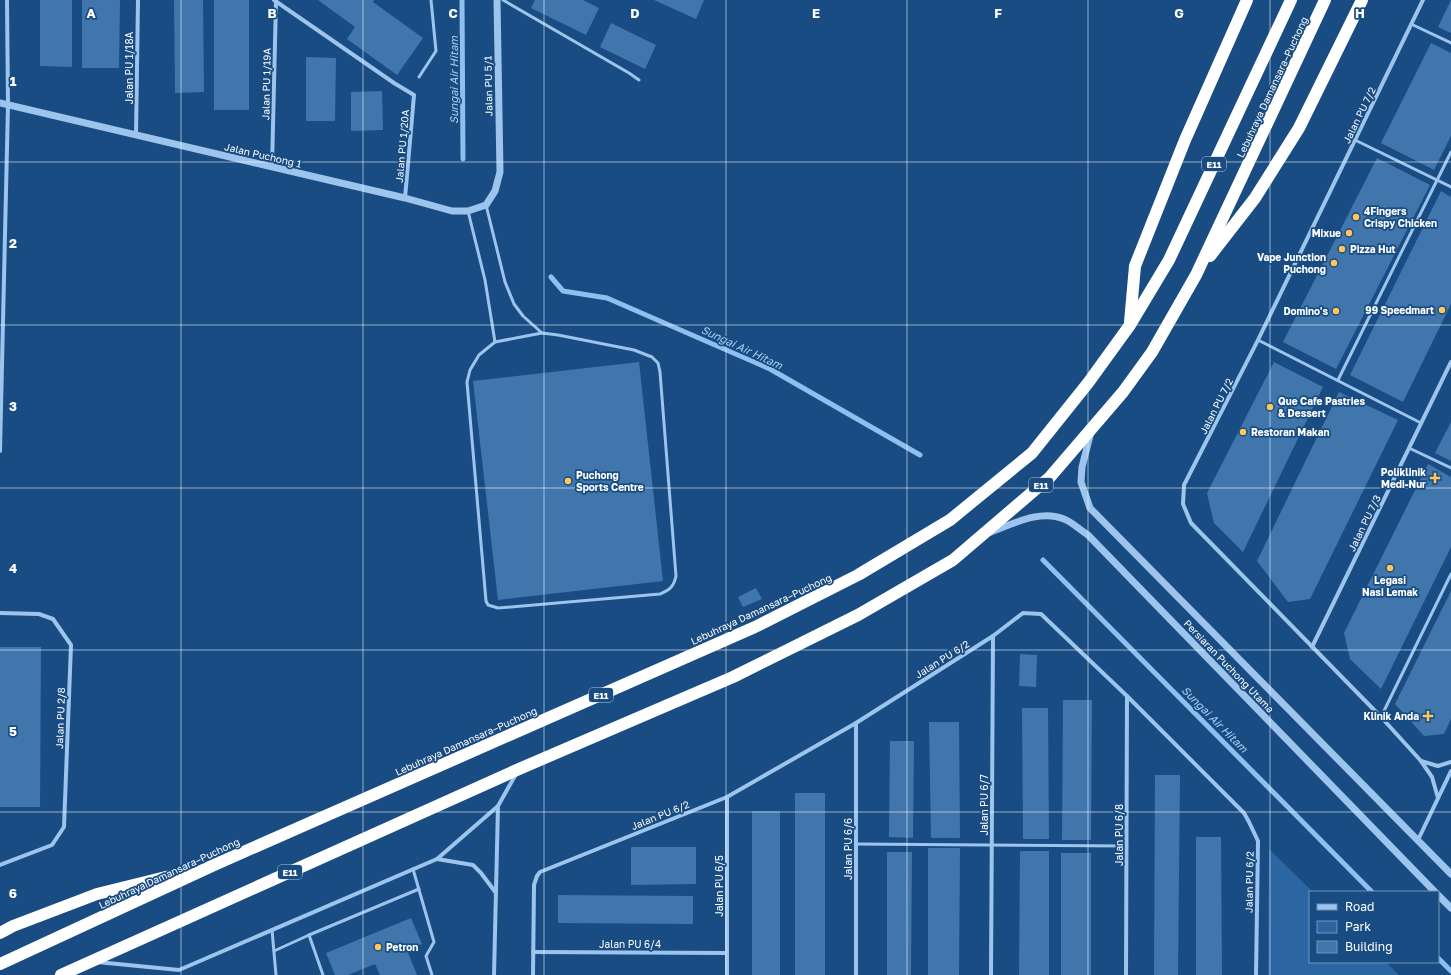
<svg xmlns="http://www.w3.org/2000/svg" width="1451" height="975" viewBox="0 0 1451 975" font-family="'Golos Text',sans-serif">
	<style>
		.green { fill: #2b66a2 }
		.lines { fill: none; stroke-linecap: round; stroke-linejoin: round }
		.stream { stroke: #8fbfee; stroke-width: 5 }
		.building { fill: #4176ac }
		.service { stroke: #9cc4ec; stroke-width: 3 }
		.minor { stroke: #9cc4ec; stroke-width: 4 }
		.tertiary { stroke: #9cc4ec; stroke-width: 7 }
		.motorway { stroke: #fff; stroke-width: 12 }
		.grid { fill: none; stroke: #fff; stroke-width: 1; stroke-opacity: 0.55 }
		.poi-dot { fill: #ffc757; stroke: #184c83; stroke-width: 1.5 }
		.labels { text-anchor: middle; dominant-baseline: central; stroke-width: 3.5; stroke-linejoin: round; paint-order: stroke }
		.shield { fill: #184c83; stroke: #bac9da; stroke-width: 1 }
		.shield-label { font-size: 9px; font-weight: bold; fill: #fff }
		.street-label { font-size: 10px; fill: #fff; stroke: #184c83 }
		.poi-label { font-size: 10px; font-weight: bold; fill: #fff; stroke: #184c83; text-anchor: start }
		.water-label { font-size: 11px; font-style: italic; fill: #a8cef3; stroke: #184c83 }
		.grid-label { font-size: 13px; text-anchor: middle; font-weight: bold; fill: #fff; stroke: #184c83; stroke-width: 3.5; stroke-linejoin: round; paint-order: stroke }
	</style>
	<rect width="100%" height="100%" fill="#184c83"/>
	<path class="green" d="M1269,849L1313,892H1310V962H1386L1399,975H1268Z"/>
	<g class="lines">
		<g class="stream">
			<path d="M462,0L463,159"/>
			<path d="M551,277L563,291L607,298L770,369L920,455"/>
			<path d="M1043,560L1372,892"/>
			<path d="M1438,958L1451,971"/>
		</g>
	</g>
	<g class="building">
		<path d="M40,0H72V67L40,66Z"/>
		<path d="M82,0H120L119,68H82Z"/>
		<path d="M174,0H203L204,92L175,93Z"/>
		<rect x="214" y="0" width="35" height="110"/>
		<path d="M318,0H374L373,2L423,38L397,75L347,39L355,27Z"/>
		<path d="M535,0H583L599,8L586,35L531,8Z"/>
		<path d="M654,0H704L696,19Z"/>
		<path d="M1451,0V33L1438,27Z"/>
		<path d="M611,23L656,45L645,69L600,47Z"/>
		<path d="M1431,43L1451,53V136L1434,170L1381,143Z"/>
		<path d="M306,57L336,58L335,121H306Z"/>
		<path d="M382,91L383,130L351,131V92Z"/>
		<path d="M1377,158L1430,185L1336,369L1283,342Z"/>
		<path d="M1441,191L1451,197V304L1403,402L1350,375Z"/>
		<path d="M639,362L663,581L498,600L473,381Z"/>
		<path d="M1274,362L1323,387L1243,552L1214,523L1207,493Z"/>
		<path d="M1339,392L1398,420L1310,599L1288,602L1257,561Z"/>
		<path d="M1451,422V461L1435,453Z"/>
		<path d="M1428,464L1451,477V547L1381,689L1350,659L1344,633Z"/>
		<path d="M756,588L762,599L743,607L738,597Z"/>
		<path d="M1451,591V719L1444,734L1424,736L1395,704Z"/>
		<path d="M0,647H41L40,807H0Z"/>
		<path d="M1020,654L1037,655L1036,687L1019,686Z"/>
		<path d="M1063,700H1092L1091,840H1062Z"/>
		<path d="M1022,708H1048L1049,839H1023Z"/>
		<path d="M929,722H959L960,838H931Z"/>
		<path d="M890,741H914L913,838L889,837Z"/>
		<path d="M1155,775H1180L1178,975H1154Z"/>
		<rect x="795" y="793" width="30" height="182"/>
		<rect x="752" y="811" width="28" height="164"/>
		<path d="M1196,837H1221L1222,975H1196Z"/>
		<path d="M631,847H696V884L631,885Z"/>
		<path d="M928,848H960L959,975H928Z"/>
		<path d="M1020,851H1049V975H1019Z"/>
		<path d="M887,852H912L911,975H887Z"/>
		<rect x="1061" y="853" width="30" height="122"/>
		<path d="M558,895L693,896V924L558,923Z"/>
		<path d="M411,918L422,944L407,950L417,975H380L375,964L348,975H335L326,953Z"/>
	</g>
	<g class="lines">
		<g class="service">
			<path d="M503,0L629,73L639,80"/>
			<path d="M1411,24L1451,43"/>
			<path d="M419,77L436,51L431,0"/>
			<path d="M1355,140L1451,187"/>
			<path d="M486,205L505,282L514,304L523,316L542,333"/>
			<path d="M468,211L485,280L495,342"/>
			<path d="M542,333L558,335L634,350L652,357L658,363L660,372L676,576C674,586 670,590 660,594L498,608L488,605L486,601L467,382L470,370L479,355L495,342Z"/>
			<path d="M1258,340L1421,423"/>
			<path d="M1338,380L1451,152"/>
			<path d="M1409,448L1451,468"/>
			<path d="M1381,717L1451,574"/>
			<path d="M856,844L1127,846"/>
			<path d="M413,869L434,942L426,956L432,975"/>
			<path d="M272,930L276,975"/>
			<path d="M309,935L323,975"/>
			<path d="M274,951L309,935L419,889"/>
		</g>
		<g class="minor">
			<path d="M274,0L394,83L414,95L405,198"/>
			<path d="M1423,0L1258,340L1184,485L1183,504L1191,523L1381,717L1421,761L1432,777L1438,798"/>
			<path d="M136,135L138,0"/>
			<path d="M272,167L276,1"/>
			<path d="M0,451L8,105L7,0"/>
			<path d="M0,613L39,614L53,619L71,645L64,827L52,845L0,865"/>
			<path d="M1312,647L1451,362"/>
			<path d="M856,723V975"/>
			<path d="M1421,761L1438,766L1451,762"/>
			<path d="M727,797V975"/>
			<path d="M1418,840L1451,771"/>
			<path d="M437,859L473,865L481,873L496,893"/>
			<path d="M533,952L727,953"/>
			<path d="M97,962L179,970L437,859L498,806"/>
			<path d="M494,975L498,806L516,774"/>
			<path d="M533,975L534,885L537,876L540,872L727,797L856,723L993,636L1023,613L1041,614L1127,696L1244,813L1249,822L1258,841L1256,975"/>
			<path d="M991,975L993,636"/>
			<path d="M1126,975L1127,696"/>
		</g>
		<g class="tertiary">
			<path d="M0,103L405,198L452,211H468L486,205L495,191L500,172L497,0"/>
			<path d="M1091,432L1082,467L1081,482L1090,508L1451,874"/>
			<path d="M991,532C1013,524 1040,509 1064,519C1072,522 1080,530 1088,535L1435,892"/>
			<path d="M1438,895L1451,908"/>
		</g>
		<g class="motorway">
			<path d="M1210,256L1255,198L1299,128L1362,0"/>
			<path d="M1130,322L1135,266L1185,140L1247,0"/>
			<path d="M0,933L13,926L97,894L186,872"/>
			<path d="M0,964L214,865L755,627L858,575L950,520L1032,453L1088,383L1130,325L1169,260L1291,0"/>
			<path d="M61,975L519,769L733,677L858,615L953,560L1050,477L1123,392L1152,352L1196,275L1325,0"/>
		</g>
	</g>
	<path class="grid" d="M181,0V975M363,0V975M544,0V975M726,0V975M907,0V975M1088,0V975M1270,0V975M0,162H1451M0,325H1451M0,488H1451M0,650H1451M0,812H1451"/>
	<g class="poi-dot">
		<circle cx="1356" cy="217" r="4"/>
		<circle cx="1349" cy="233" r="4"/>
		<circle cx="1342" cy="249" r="4"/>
		<circle cx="1334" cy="263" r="4"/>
		<circle cx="1442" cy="310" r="4"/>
		<circle cx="1336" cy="311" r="4"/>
		<circle cx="1270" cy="407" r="4"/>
		<circle cx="1243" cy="432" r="4"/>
		<path d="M1433 472h4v4h4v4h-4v4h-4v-4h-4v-4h4z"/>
		<circle cx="568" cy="481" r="4"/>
		<circle cx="1390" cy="568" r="4"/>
		<path d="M1426 710h4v4h4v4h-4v4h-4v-4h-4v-4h4z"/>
		<circle cx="378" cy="947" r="4"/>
	</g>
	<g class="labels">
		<g class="shield">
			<rect x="1202" y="157" width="24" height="14" rx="3"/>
			<rect x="1029" y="478" width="24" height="14" rx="3"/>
			<rect x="589" y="688" width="24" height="14" rx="3"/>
			<rect x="278" y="865" width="24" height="14" rx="3"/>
		</g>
		<g class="shield-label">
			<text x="1214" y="164">E11</text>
			<text x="1041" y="485">E11</text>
			<text x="601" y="695">E11</text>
			<text x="290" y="872">E11</text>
		</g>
		<g class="street-label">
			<text transform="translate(129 68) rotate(-90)">Jalan PU 1/18A</text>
			<text transform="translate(266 84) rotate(-89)">Jalan PU 1/19A</text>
			<text transform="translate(488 86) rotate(-91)">Jalan PU 5/1</text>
			<text transform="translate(1272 87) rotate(-65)">Lebuhraya Damansara–Puchong</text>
			<text transform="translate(1359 115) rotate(-64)">Jalan PU 7/2</text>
			<text transform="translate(402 146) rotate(-85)">Jalan PU 1/20A</text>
			<text transform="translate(263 155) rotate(13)">Jalan Puchong 1</text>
			<text transform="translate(1216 406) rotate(-63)">Jalan PU 7/2</text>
			<text transform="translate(1364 523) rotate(-64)">Jalan PU 7/3</text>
			<text transform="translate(761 609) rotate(-25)">Lebuhraya Damansara–Puchong</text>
			<text transform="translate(942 659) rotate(-32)">Jalan PU 6/2</text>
			<text transform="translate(1229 666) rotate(46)">Persiaran Puchong Utama</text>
			<text transform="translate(60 718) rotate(-88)">Jalan PU 2/8</text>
			<text transform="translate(466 741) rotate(-24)">Lebuhraya Damansara–Puchong</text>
			<text transform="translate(984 805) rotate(-90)">Jalan PU 6/7</text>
			<text transform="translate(660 815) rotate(-22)">Jalan PU 6/2</text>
			<text transform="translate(1119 835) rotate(-90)">Jalan PU 6/8</text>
			<text transform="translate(848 849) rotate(-90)">Jalan PU 6/6</text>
			<text transform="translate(169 873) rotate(-25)">Lebuhraya Damansara–Puchong</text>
			<text transform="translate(1249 882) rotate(-89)">Jalan PU 6/2</text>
			<text transform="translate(719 886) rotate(-90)">Jalan PU 6/5</text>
			<text x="630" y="944">Jalan PU 6/4</text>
		</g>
		<g class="poi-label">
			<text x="1364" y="211">4Fingers<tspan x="1364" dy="12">Crispy Chicken</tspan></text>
			<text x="1341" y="233" text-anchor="end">Mixue</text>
			<text x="1350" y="249">Pizza Hut</text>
			<text x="1326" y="257" text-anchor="end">Vape Junction<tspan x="1326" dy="12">Puchong</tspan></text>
			<text x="1434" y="310" text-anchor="end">99 Speedmart</text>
			<text x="1328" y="311" text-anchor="end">Domino's</text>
			<text x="1278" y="401">Que Cafe Pastries<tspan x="1278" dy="12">&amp; Dessert</tspan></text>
			<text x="1251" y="432">Restoran Makan</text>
			<text x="1426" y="472" text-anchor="end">Poliklinik<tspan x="1426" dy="12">Medi-Nur</tspan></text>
			<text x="576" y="475">Puchong<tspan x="576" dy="12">Sports Centre</tspan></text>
			<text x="1390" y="580" text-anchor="middle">Legasi<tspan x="1390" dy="12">Nasi Lemak</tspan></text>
			<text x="1419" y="716" text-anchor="end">Klinik Anda</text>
			<text x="386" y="947">Petron</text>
		</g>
		<g class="water-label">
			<text transform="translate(453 80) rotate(-90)">Sungai Air Hitam</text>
			<text transform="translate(742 347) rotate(25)">Sungai Air Hitam</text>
			<text transform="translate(1215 719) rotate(45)">Sungai Air Hitam</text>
		</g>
	</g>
	<g class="grid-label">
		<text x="91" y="18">A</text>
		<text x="272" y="18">B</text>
		<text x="453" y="18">C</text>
		<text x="635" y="18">D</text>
		<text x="816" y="18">E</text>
		<text x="998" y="18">F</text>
		<text x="1179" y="18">G</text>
		<text x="1360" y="18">H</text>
		<text x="13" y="86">1</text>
		<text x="13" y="248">2</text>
		<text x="13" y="411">3</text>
		<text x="13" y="573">4</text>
		<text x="13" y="736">5</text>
		<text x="13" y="898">6</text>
	</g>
	<rect x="1309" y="891" width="130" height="72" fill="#184c83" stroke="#7494b5"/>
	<rect x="1317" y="904" width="20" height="6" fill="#9cc4ec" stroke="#7494b5"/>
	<text x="1345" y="911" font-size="12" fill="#ffffff">Road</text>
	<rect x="1317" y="921" width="20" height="12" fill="#2b66a2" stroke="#7494b5"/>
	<text x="1345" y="931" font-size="12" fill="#ffffff">Park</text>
	<rect x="1317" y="941" width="20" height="12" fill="#4176ac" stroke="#7494b5"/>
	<text x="1345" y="951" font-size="12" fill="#ffffff">Building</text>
</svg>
